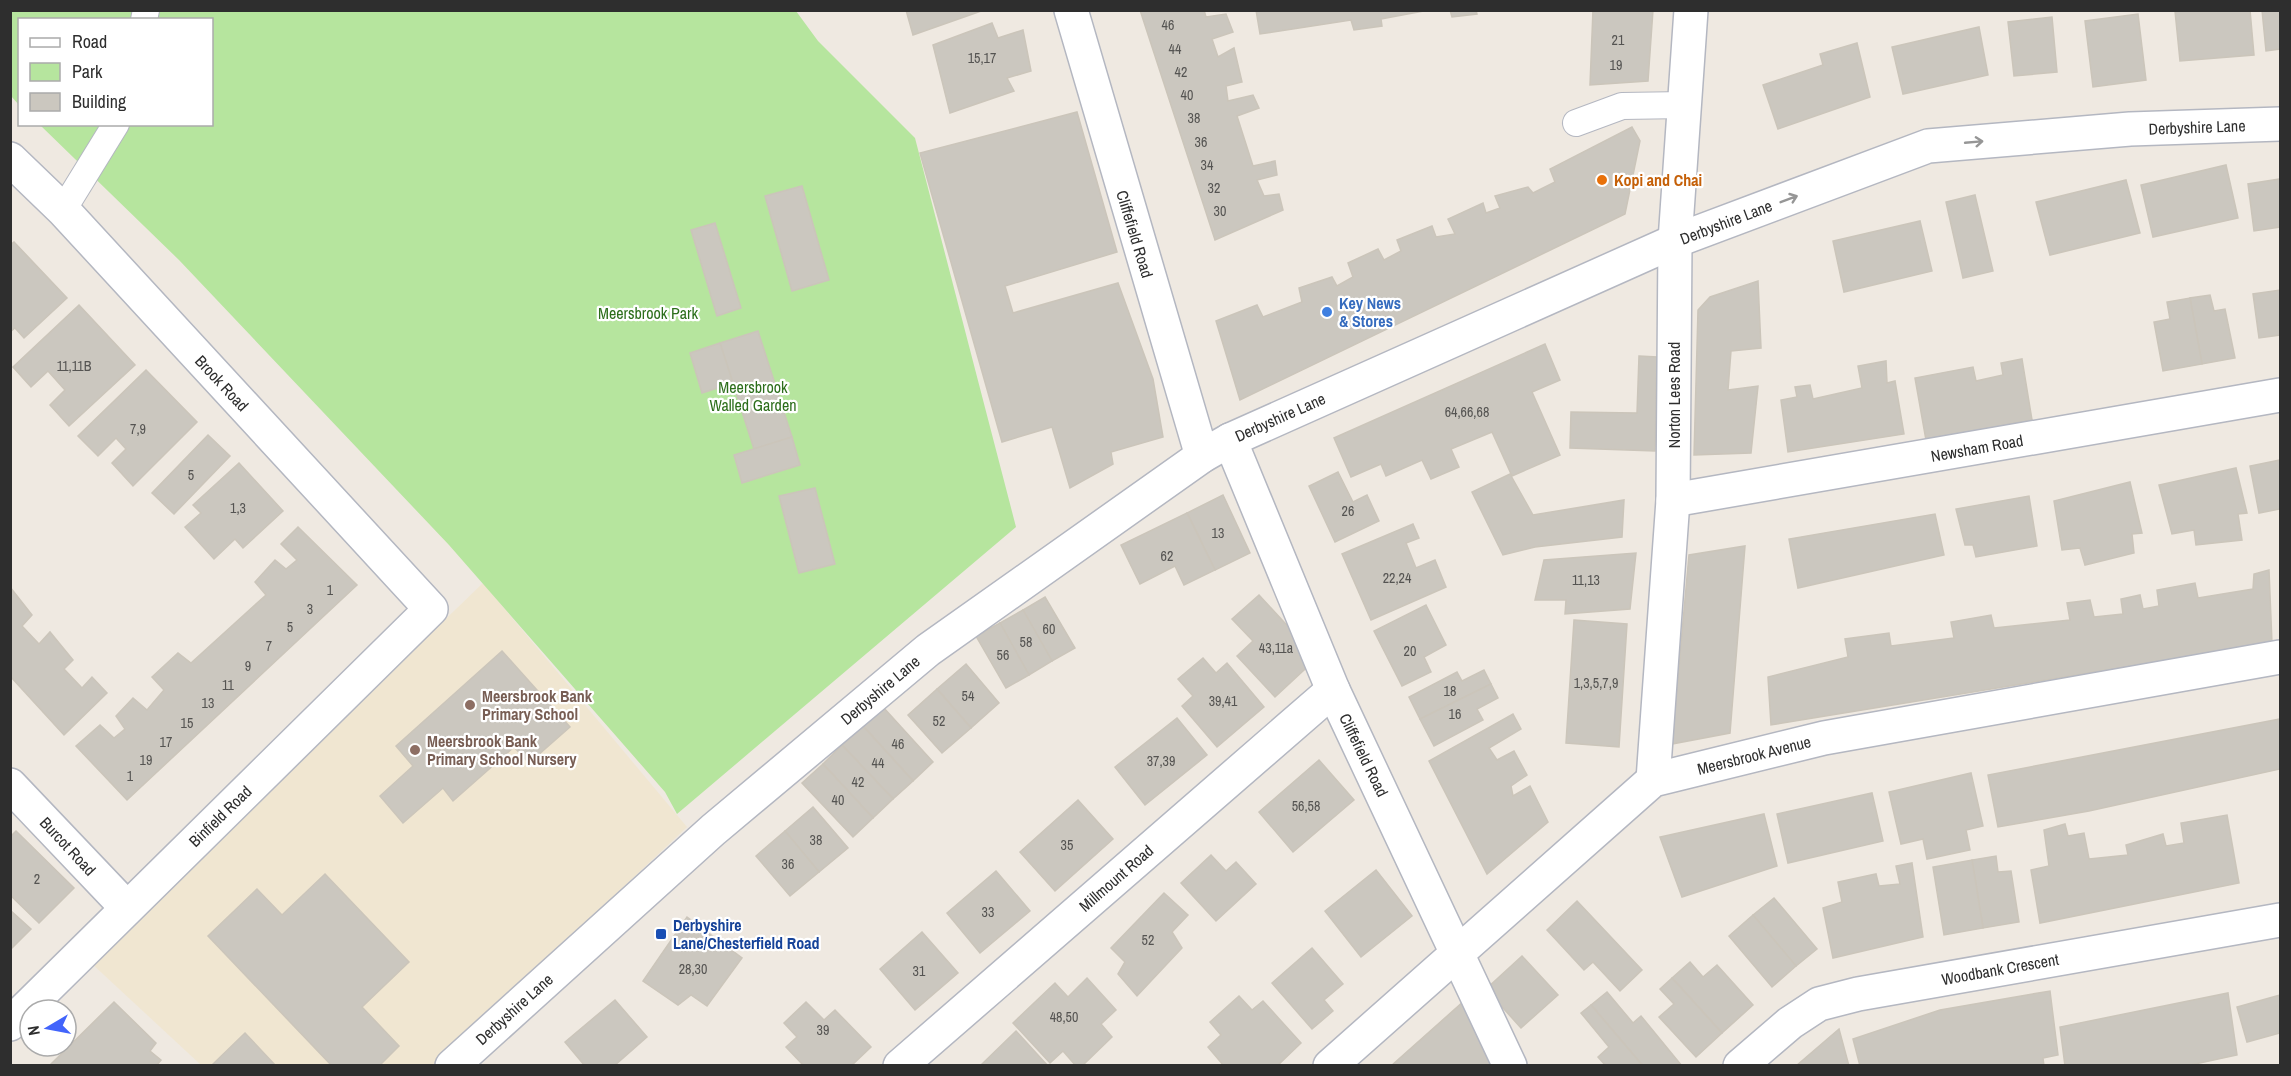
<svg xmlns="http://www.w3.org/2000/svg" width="2291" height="1076" viewBox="0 0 2291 1076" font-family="'Archivo Narrow',sans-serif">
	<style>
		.education { fill: #f0e6d1 }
		.green { fill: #b6e59e }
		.building { fill: #cbc7bf; stroke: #cbc5ba; stroke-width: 1.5 }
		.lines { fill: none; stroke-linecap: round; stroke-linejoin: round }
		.service-casing { stroke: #b4b7c1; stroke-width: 28 }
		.minor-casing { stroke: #b4b7c1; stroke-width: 36 }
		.service { stroke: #fff; stroke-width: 26 }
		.minor { stroke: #fff; stroke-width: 33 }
		.oneway { stroke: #969696 }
		.food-dot { fill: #e8710a; stroke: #fff; stroke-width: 2 }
		.shop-dot { fill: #3f7fe0; stroke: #fff; stroke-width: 2 }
		.education-dot { fill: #8d6e63; stroke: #fff; stroke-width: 2 }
		.transit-dot { fill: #1a4fb4; stroke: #fff; stroke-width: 2 }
		.labels { text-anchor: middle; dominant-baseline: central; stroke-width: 4.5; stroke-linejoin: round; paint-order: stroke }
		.number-label { font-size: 14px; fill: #555452 }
		.street-label { font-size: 16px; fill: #2e2e2e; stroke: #fff }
		.food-label { font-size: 16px; font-weight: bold; fill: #c56008; stroke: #fff; text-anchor: start }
		.shop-label { font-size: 16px; font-weight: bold; fill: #366cbe; stroke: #fff; text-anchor: start }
		.park-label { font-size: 16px; fill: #2c6e1b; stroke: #fff }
		.education-label { font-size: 16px; font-weight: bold; fill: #785e54; stroke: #fff; text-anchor: start }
		.transit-label { font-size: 16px; font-weight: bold; fill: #164399; stroke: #fff; text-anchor: start }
	</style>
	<rect width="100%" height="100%" fill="#efe9e1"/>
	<path class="education" d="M483,583L687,827L435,1065H201L90,962Z"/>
	<path class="green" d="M10,11H796L818,41L915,138L1016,527L677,814L665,792L449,545L179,260L40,125L212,124V20H20L19,105L11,96Z"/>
	<g class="building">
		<path d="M906,10H984L913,35Z"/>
		<path d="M1140,10H1204L1206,17L1226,14L1233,32L1212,39L1218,57L1234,48L1242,82L1226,86L1228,101L1253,95L1259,108L1237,116L1253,166L1275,161L1277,175L1257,180L1264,196L1279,194L1283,210L1215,240Z"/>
		<path d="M1256,10H1429L1381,19L1382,26L1354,30L1351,20L1260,34Z"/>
		<path d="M1450,10H1476L1477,14L1452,17Z"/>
		<path d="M1593,10H1653L1648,81L1590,85Z"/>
		<path d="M2250,10L2254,55L2180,61L2175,11Z"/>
		<path d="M2262,10H2280V49L2266,51Z"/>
		<path d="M2138,14L2146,80L2093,87L2085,21Z"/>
		<path d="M2052,17L2057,72L2014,76L2008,22Z"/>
		<path d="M992,23L998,38L1023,30L1031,71L1007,78L1014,91L950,113L933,45Z"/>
		<path d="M1979,27L1988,75L1903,94L1892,47Z"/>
		<path d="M1857,43L1870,97L1778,129L1763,85L1823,65L1820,54Z"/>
		<path d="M1077,112L1117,252L1005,286L1013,313L1118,283L1153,379L1163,437L1111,452L1113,464L1070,488L1052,427L1002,442L920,153Z"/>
		<path d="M1632,127L1640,141L1625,214L1240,400L1216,321L1257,305L1263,317L1302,302L1299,288L1332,277L1337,286L1353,277L1348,263L1378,249L1384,260L1401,251L1397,240L1432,226L1436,237L1455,234L1448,219L1483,203L1486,213L1500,208L1495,196L1528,187L1533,193L1555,182L1550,169Z"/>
		<path d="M2226,165L2238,218L2153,237L2141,185Z"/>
		<path d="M2280,179V227L2254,231L2248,184Z"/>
		<path d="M2126,180L2140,233L2050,255L2036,202Z"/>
		<path d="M802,186L829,280L792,291L765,196Z"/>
		<path d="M1975,195L1993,271L1963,278L1946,202Z"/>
		<path d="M1920,221L1932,271L1844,292L1833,241Z"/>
		<path d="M715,223L741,308L717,316L691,230Z"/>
		<path d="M14,242L67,298L24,338L15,328L10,332V245Z"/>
		<path d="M1758,281L1761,348L1731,351L1728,390L1758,386L1751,453L1694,455L1698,310L1710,297Z"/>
		<path d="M2280,290V335L2259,338L2253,294Z"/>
		<path d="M2210,295L2214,311L2225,309L2235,358L2202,364L2190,298Z"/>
		<path d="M2190,298L2202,364L2163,371L2154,322L2170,319L2167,302Z"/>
		<path d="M79,305L135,365L69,426L50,405L65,390L48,371L31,387L13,367Z"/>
		<path d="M758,331L792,437L754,449L720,343Z"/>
		<path d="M720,343L733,383L702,393L690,353Z"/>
		<path d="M1545,344L1560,380L1532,392L1560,455L1512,476L1492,432L1451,449L1459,467L1431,479L1422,460L1386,476L1381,464L1351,477L1334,438Z"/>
		<path d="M1639,356L1657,357L1655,451L1570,448L1571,412L1637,413Z"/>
		<path d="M2022,359L2032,420L1926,440L1915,378L1973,367L1976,381L2003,375L2001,363Z"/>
		<path d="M1886,361L1887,383L1895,381L1904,434L1788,452L1781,400L1797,397L1795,387L1810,385L1813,399L1862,388L1858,366Z"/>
		<path d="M146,370L197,422L133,486L112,463L126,449L116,438L98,456L78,436Z"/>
		<path d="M208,435L230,456L174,514L152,493Z"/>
		<path d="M792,437L800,465L742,483L734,455Z"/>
		<path d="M2280,460V509L2259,513L2250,466Z"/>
		<path d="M239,463L283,511L243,548L235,539L214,559L185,527L201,513L193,505Z"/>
		<path d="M2236,468L2247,513L2238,514L2242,540L2196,545L2194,530L2172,534L2159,485Z"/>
		<path d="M1338,472L1353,502L1367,495L1379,521L1335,542L1309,486Z"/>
		<path d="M1510,474L1533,515L1624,500L1622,537L1535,547L1503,555L1472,492Z"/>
		<path d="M2130,482L2142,533L2132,534L2134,553L2085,565L2080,548L2062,550L2054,501Z"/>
		<path d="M815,488L835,564L799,573L779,496Z"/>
		<path d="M1223,495L1250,553L1215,570L1187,513Z"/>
		<path d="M2029,496L2037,546L1976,557L1973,545H1965L1956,509Z"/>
		<path d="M1187,513L1215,570L1184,585L1175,566L1140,584L1121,545Z"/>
		<path d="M1935,514L1944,555L1798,588L1789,539Z"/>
		<path d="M1413,524L1419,538L1406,543L1416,568L1435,560L1446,587L1371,620L1342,554Z"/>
		<path d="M298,527L357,585L127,800L76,746L100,725L114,738L125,729L116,716L133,698L147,710L164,690L152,677L178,653L191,663L266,595L255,582L275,560L286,569L297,560L281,544Z"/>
		<path d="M1745,546L1730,733L1672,744L1689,555Z"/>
		<path d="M1636,553L1630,609L1565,614L1566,600H1535L1544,560Z"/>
		<path d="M2269,570L2272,643L1771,725L1768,677L1848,657L1845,639L1889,633L1891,646L1954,638L1951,622L1991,615L1994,628L2070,620L2067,603L2090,600L2094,617L2123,614L2121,599L2140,595L2143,609L2159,606L2157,590L2195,583L2198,598L2253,589L2254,574Z"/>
		<path d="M10,587L32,615L22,626L39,644L50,632L73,660L64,669L82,688L92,677L107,693L64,735L10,676Z"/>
		<path d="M1259,595L1317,658L1275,697L1237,656L1253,641L1232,619Z"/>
		<path d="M1045,597L1075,648L1052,661L1023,610Z"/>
		<path d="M1426,605L1446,645L1424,657L1431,672L1402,686L1374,631Z"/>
		<path d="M1023,610L1052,661L1029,675L1000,623Z"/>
		<path d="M1574,620L1627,624L1619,747L1566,743Z"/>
		<path d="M1000,623L1029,675L1006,688L976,636Z"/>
		<path d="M502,651L570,727L529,763L514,747L453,801L443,788L403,823L380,796L413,766L396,746Z"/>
		<path d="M1203,658L1216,673L1227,663L1264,707L1217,747L1182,706L1193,696L1178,679Z"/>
		<path d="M966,664L999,703L971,728L937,689Z"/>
		<path d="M1484,670L1491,684L1420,719L1409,697L1457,672L1462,681Z"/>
		<path d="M1491,684L1498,698L1477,709L1483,720L1434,746L1420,719Z"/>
		<path d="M937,689L971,728L942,753L908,715Z"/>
		<path d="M883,707L933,762L913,781L863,726Z"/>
		<path d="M1513,714L1521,729L1489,748L1497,760L1514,751L1527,775L1511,786L1513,796L1530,786L1548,822L1487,874L1429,761Z"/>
		<path d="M1177,718L1207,755L1145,805L1115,767Z"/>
		<path d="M2280,719V769L2089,811L1998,827L1988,775Z"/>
		<path d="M863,726L913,781L893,799L842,745Z"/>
		<path d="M842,745L893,799L873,818L823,764Z"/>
		<path d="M1319,760L1354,800L1293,852L1259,812Z"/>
		<path d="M823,764L873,818L853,837L802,783Z"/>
		<path d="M1971,773L1983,826L1966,830L1970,850L1927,859L1923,839L1901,844L1889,792Z"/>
		<path d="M1872,793L1883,841L1788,863L1777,814Z"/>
		<path d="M1078,800L1113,839L1055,891L1020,852Z"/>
		<path d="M813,807L848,848L819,872L785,831Z"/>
		<path d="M1764,814L1777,866L1682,897L1660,837Z"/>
		<path d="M2227,815L2239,883L2040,923L2031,870L2049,866L2044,830L2065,824L2068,836L2084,833L2089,859L2128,855L2126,845L2163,834L2166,846L2184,843L2181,823Z"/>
		<path d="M16,831L74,888L39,923L10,895V837Z"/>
		<path d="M785,831L819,872L790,896L756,856Z"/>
		<path d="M1211,855L1226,871L1236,862L1256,884L1216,921L1181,883Z"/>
		<path d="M1996,856L1998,872L2011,871L2019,922L1983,928L1972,860Z"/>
		<path d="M1972,860L1983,928L1944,935L1933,867Z"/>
		<path d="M1912,863L1923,937L1833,958L1823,908L1842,902L1838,882L1876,874L1879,886L1900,884L1896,866Z"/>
		<path d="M1376,870L1412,916L1361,957L1325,911Z"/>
		<path d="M996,871L1030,911L980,953L947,913Z"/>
		<path d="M325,874L409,962L362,1007L399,1046L379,1066H332L208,936L257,889L282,915Z"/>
		<path d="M1164,893L1188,915L1172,932L1182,948L1137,996L1118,974L1125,962L1111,948Z"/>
		<path d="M1774,898L1817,949L1796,966L1753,915Z"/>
		<path d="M1577,901L1642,970L1620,991L1593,962L1584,970L1547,930Z"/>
		<path d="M10,910L31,929L10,950Z"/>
		<path d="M1753,915L1796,966L1772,987L1729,936Z"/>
		<path d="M687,917L742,958L707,1006L691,995L678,1005L643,981Z"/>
		<path d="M922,932L958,973L915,1010L880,969Z"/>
		<path d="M1312,948L1343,984L1324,1000L1333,1011L1312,1029L1272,983Z"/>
		<path d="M1522,956L1558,995L1521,1028L1486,989Z"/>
		<path d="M1690,962L1703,977L1717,965L1753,1005L1722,1033L1672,978Z"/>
		<path d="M1087,978L1116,1010L1101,1024L1112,1037L1082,1066H1076L1063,1051L1050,1063L1013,1023L1055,983L1068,997Z"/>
		<path d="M1672,978L1722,1033L1696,1057L1659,1017L1674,1004L1660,989Z"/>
		<path d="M2050,991L2058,1055L2043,1058L2044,1066H1860L1853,1039L1940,1010Z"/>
		<path d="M1607,992L1633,1023L1641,1016L1682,1066H1643L1591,1005Z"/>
		<path d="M2228,993L2237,1055L2186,1066H2065L2060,1027Z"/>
		<path d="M2280,995V1033L2247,1042L2237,1007Z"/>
		<path d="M1239,996L1252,1010L1263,1001L1301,1043L1277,1066H1224L1208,1047L1221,1035L1210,1022Z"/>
		<path d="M615,1000L647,1037L614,1066H585L565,1042Z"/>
		<path d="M1464,1001L1496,1066H1391Z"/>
		<path d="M114,1002L156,1043L150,1051L161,1060L156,1066H49Z"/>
		<path d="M806,1002L824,1020L835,1010L871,1047L851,1066H804L786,1047L797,1037L784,1023Z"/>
		<path d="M1591,1005L1643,1066H1606L1598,1057L1609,1047L1581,1013Z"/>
		<path d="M1839,1029L1849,1066H1796Z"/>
		<path d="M1016,1031L1048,1066H980Z"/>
		<path d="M245,1033L276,1066H211Z"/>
	</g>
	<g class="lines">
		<g class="service-casing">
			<g id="service">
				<path d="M144,20L146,10"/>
				<path d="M1576,123L1622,106L1685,105"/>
				<path d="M63,210L116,124"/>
			</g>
		</g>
		<g class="minor-casing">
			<g id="minor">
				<path d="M1071,10L1202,456"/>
				<path d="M10,159L63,210L431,609L10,1024"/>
				<path d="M1230,440L1333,690L1510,1066"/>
				<path d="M1673,500L2280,395"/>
				<path d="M1653,780L1673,500L1675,241L1691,10"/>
				<path d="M10,785L126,907"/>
				<path d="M452,1066L713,830L928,650L1202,456L1230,440L1675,241L1928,146L2130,129L2280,124"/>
				<path d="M900,1066L1333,690"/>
				<path d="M1330,1066L1653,780L1824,738L2280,657"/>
				<path d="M1740,1066L1790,1023L1819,1004L1858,994L2280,920"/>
			</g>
		</g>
		<use href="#service" class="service"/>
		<use href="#minor" class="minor"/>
	</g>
	<defs><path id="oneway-shaft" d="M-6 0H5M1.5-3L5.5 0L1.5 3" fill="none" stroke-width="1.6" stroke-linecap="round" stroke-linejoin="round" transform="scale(1.5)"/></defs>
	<g class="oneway">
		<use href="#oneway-shaft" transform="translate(1974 142) rotate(-5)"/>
		<use href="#oneway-shaft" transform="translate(1789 199) rotate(-21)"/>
	</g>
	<circle class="food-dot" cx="1602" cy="180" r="6"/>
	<circle class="shop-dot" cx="1327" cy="312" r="6"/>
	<g class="education-dot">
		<circle cx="470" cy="705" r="6"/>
		<circle cx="415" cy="750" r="6"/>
	</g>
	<rect class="transit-dot" x="655" y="928" width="12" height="12" rx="3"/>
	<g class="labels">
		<g class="number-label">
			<text x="1168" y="25">46</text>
			<text x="1618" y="40">21</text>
			<text x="1175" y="49">44</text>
			<text x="982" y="58">15,17</text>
			<text x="1616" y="65">19</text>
			<text x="1181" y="72">42</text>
			<text x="1187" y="95">40</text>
			<text x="1194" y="118">38</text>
			<text x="1201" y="142">36</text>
			<text x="1207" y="165">34</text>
			<text x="1214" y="188">32</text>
			<text x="1220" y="211">30</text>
			<text x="74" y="366">11,11B</text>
			<text x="1467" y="412">64,66,68</text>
			<text x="138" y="429">7,9</text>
			<text x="191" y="475">5</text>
			<text x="238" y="508">1,3</text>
			<text x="1348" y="511">26</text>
			<text x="1218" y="533">13</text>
			<text x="1167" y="556">62</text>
			<text x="1397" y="578">22,24</text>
			<text x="1586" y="580">11,13</text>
			<text x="330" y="590">1</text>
			<text x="310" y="609">3</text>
			<text x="290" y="627">5</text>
			<text x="1049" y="629">60</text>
			<text x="1026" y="642">58</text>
			<text x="269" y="646">7</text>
			<text x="1276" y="648">43,11a</text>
			<text x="1410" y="651">20</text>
			<text x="1003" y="655">56</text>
			<text x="248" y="666">9</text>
			<text x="1596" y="683">1,3,5,7,9</text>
			<text x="228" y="685">11</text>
			<text x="1450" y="691">18</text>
			<text x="968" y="696">54</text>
			<text x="1223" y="701">39,41</text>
			<text x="208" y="703">13</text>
			<text x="1455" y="714">16</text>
			<text x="939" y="721">52</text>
			<text x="187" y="723">15</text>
			<text x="166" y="742">17</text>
			<text x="898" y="744">46</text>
			<text x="146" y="760">19</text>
			<text x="1161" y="761">37,39</text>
			<text x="878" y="763">44</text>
			<text x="130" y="776">1</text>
			<text x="858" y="782">42</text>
			<text x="838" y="800">40</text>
			<text x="1306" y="806">56,58</text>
			<text x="816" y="840">38</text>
			<text x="1067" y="845">35</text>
			<text x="788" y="864">36</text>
			<text x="37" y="879">2</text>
			<text x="988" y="912">33</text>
			<text x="1148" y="940">52</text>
			<text x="693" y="969">28,30</text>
			<text x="919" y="971">31</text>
			<text x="1064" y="1017">48,50</text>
			<text x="823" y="1030">39</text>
		</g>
		<g class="street-label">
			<text transform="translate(2197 127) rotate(-2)">Derbyshire Lane</text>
			<text transform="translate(1726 222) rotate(-21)">Derbyshire Lane</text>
			<text transform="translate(1135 234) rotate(73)">Cliffefield Road</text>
			<text transform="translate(222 383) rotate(47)">Brook Road</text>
			<text transform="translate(1674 395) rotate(-90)">Norton Lees Road</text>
			<text transform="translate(1280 417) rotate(-24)">Derbyshire Lane</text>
			<text transform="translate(1977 448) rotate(-10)">Newsham Road</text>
			<text transform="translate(880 690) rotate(-40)">Derbyshire Lane</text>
			<text transform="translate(1364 755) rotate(64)">Cliffefield Road</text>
			<text transform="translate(1754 755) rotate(-14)">Meersbrook Avenue</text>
			<text transform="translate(220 816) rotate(-44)">Binfield Road</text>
			<text transform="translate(68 846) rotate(47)">Burcot Road</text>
			<text transform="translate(1116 878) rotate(-41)">Millmount Road</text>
			<text transform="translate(2000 969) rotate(-10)">Woodbank Crescent</text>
			<text transform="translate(514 1009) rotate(-42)">Derbyshire Lane</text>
		</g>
		<g class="food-label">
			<text x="1614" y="180">Kopi and Chai</text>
		</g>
		<g class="shop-label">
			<text x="1339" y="303">Key News<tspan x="1339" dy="18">&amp; Stores</tspan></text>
		</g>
		<g class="park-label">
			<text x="648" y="313">Meersbrook Park</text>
			<text x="753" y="387">Meersbrook<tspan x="753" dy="18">Walled Garden</tspan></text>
		</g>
		<g class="education-label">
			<text x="482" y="696">Meersbrook Bank<tspan x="482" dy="18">Primary School</tspan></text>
			<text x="427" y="741">Meersbrook Bank<tspan x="427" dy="18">Primary School Nursery</tspan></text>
		</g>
		<g class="transit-label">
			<text x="673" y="925">Derbyshire<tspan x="673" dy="18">Lane/Chesterfield Road</tspan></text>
		</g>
	</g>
	<rect width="2291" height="1076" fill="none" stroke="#2e2e2e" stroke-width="24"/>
	<rect x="18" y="18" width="195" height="108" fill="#ffffff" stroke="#ababab" stroke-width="1.5"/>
	<rect x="30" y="38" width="30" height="9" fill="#ffffff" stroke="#ababab" stroke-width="1.5"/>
	<text x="72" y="48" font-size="18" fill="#2e2e2e">Road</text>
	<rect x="30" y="63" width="30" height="18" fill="#b6e59e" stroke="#ababab" stroke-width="1.5"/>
	<text x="72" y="78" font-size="18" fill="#2e2e2e">Park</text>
	<rect x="30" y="93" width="30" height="18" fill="#cbc7bf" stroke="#ababab" stroke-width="1.5"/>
	<text x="72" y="108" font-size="18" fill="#2e2e2e">Building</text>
	<g transform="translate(48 1028) rotate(260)"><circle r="28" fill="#ffffff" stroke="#ababab" stroke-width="1.5"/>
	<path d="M0-4.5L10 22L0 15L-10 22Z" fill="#4264fb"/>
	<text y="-9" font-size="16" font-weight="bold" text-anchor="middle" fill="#2e2e2e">N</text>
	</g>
</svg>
